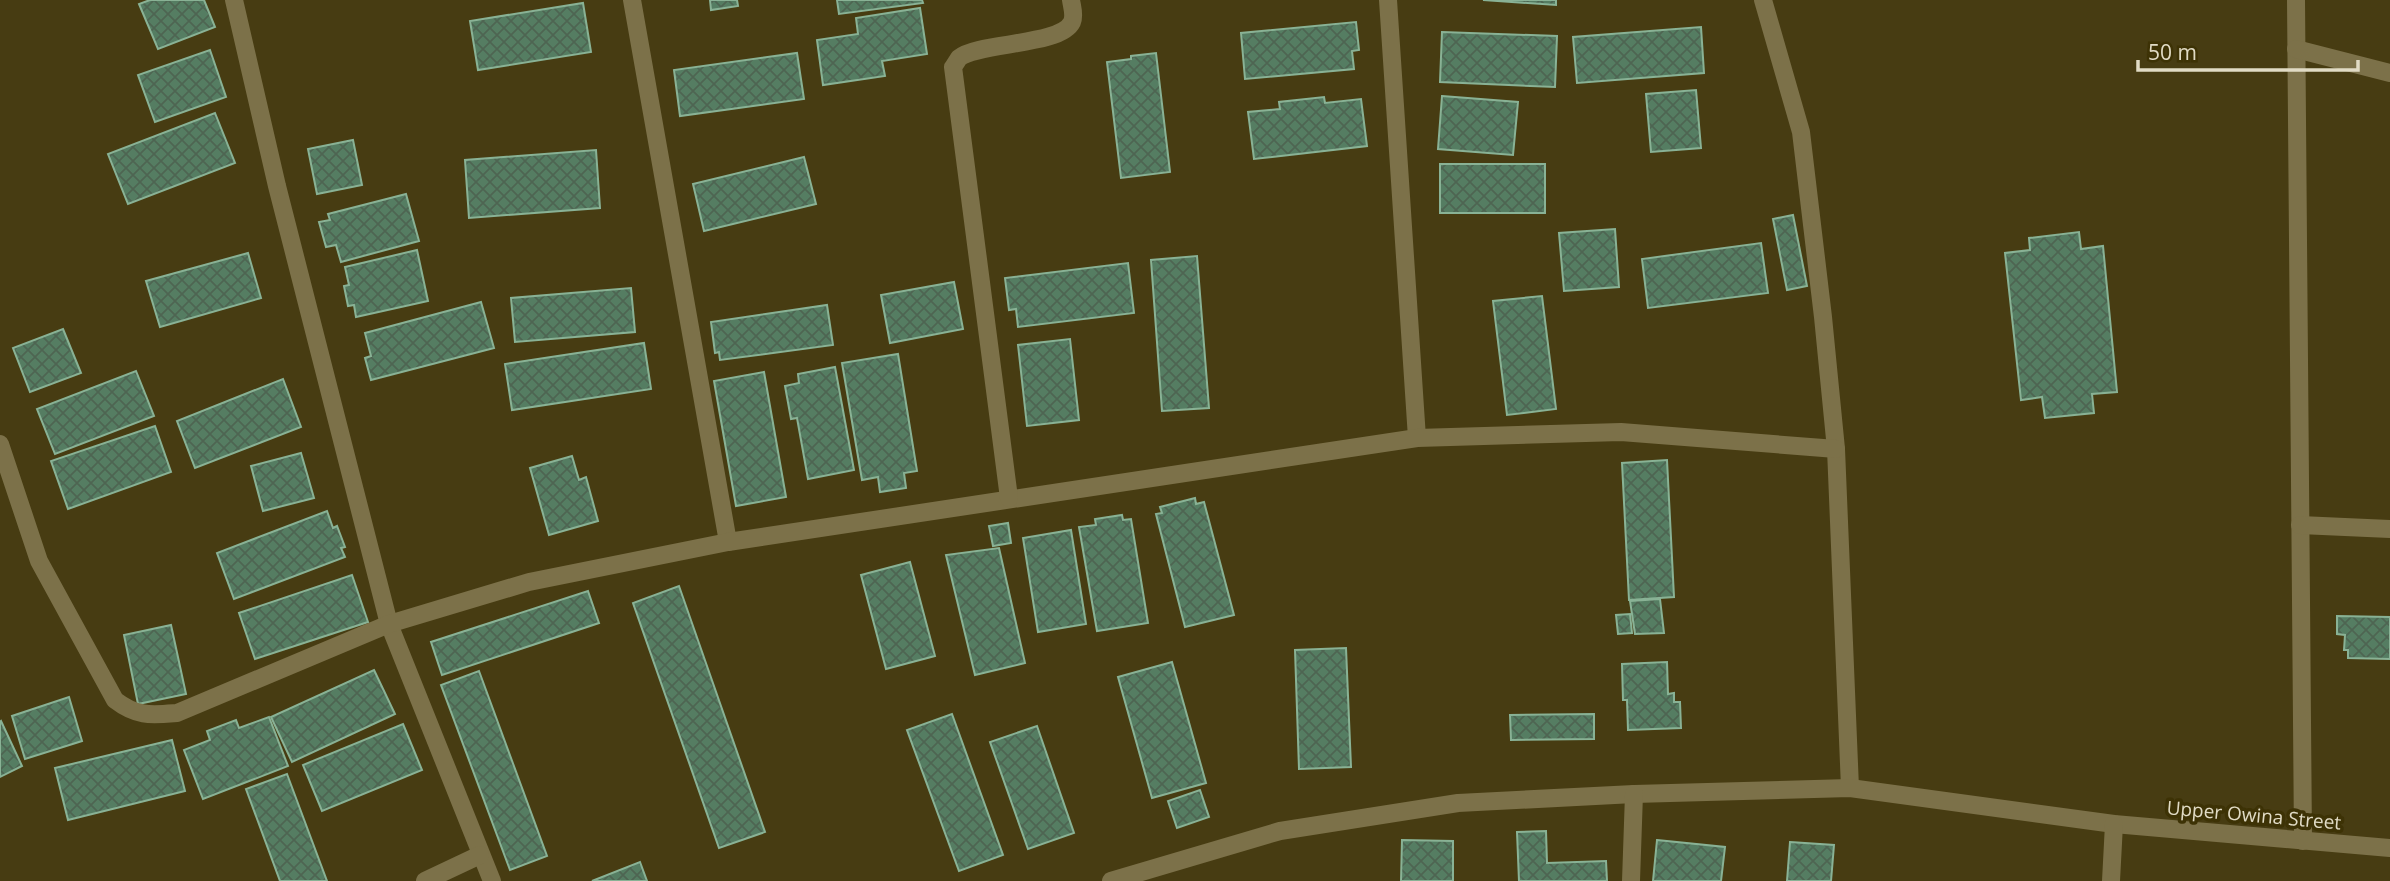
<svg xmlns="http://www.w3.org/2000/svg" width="2390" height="881" viewBox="0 0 2390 881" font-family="'Open Sans',sans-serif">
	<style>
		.building { fill: url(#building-cross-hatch); stroke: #89b295; stroke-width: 2 }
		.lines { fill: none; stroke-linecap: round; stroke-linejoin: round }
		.minor { stroke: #7c7149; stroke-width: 18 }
		.labels { text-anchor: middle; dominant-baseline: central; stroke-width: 7; stroke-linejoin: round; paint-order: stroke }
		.street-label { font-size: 19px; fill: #e1dbc5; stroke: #3d3205 }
	</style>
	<defs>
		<pattern id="building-cross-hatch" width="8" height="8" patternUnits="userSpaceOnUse" patternTransform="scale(1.75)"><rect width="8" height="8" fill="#557d62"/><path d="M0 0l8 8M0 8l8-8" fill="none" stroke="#4e6552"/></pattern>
	</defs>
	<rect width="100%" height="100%" fill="#473c12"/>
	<g class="building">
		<path d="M150,0H204L215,27L158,49L139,4Z"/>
		<path d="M710,0H737L738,6L711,10Z"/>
		<path d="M837,0H922L923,3L839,14Z"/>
		<path d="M1483,0H1556V5Z"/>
		<path d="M583,3L591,52L478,70L470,21Z"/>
		<path d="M920,8L927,54L882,61L885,76L823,85L817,40L858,34L856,18Z"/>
		<path d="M1356,22L1359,50L1352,51L1354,69L1245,79L1241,33Z"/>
		<path d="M1701,27L1704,73L1577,83L1573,37Z"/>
		<path d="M1442,32L1557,36L1555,87L1440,82Z"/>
		<path d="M210,50L226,97L155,122L138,75Z"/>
		<path d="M797,53L804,99L680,116L674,70Z"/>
		<path d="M1156,53L1170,172L1121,178L1107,62L1131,59V56Z"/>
		<path d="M1696,90L1701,148L1651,152L1646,94Z"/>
		<path d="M1442,96L1518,102L1513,155L1438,149Z"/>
		<path d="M1324,97L1325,103L1361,99L1367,146L1254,159L1248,112L1280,109L1279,102Z"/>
		<path d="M215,113L235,163L128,204L108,154Z"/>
		<path d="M353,140L362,185L317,194L308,149Z"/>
		<path d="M596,150L600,208L469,218L465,160Z"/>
		<path d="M804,157L816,204L704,231L693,184Z"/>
		<rect x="1440" y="164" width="105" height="49"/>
		<path d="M406,194L419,241L341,262L336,245L326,247L319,222L330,220L328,214Z"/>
		<path d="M1793,215L1807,286L1787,290L1773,219Z"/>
		<path d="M1615,229L1619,287L1564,291L1559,233Z"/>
		<path d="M2079,232L2081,249L2103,246L2117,392L2092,394L2094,413L2045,418L2042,397L2021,400L2005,253L2030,250L2029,238Z"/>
		<path d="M1761,243L1768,293L1648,308L1642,259Z"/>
		<path d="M417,250L428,301L356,317L354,305L348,306L344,286L349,285L345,267Z"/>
		<path d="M248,253L261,298L160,327L146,281Z"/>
		<path d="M1197,256L1209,408L1162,411L1151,260Z"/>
		<path d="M1128,263L1134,313L1018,327L1016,309L1009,310L1005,278Z"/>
		<path d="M954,282L963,329L890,343L881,295Z"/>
		<path d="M631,288L635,332L515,342L511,298Z"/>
		<path d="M1542,296L1556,409L1507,415L1493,301Z"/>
		<path d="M481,302L494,348L371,380L365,358L371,356L365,333Z"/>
		<path d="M827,305L833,345L720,360L719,352L715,353L711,322Z"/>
		<path d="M63,329L81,373L30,392L13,348Z"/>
		<path d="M1070,339L1079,420L1027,426L1018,345Z"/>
		<path d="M644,343L651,389L512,410L505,364Z"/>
		<path d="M898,354L917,471L904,473L906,488L880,492L878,477L862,480L842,363Z"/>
		<path d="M835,367L854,470L808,479L797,418L791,419L785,386L799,383L798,374Z"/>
		<path d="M136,371L154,416L55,454L37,409Z"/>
		<path d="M764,372L786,497L736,506L714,381Z"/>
		<path d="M283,379L301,427L195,468L177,421Z"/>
		<path d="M155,426L171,472L68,509L51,461Z"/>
		<path d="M301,453L314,498L263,511L251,466Z"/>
		<path d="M572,456L579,480L586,477L598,521L549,535L530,468Z"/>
		<path d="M1667,460L1674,597L1629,600L1622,463Z"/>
		<path d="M1195,498L1196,504L1204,502L1234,615L1185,627L1156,514L1162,513L1160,507Z"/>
		<path d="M327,511L333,528L337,526L345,547L341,548L345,557L234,599L217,553Z"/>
		<path d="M1122,515L1123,520L1131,519L1148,623L1097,631L1079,527L1096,525L1095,519Z"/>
		<path d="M1008,523L1011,543L993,546L989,526Z"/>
		<path d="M1071,530L1086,624L1038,632L1023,538Z"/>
		<path d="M999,548L1025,663L975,675L946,555Z"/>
		<path d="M910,562L935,656L886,669L861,575Z"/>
		<path d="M352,575L368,622L255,659L239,613Z"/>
		<path d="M679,586L765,832L719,848L633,603Z"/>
		<path d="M588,591L599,623L442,675L431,642Z"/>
		<path d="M1660,599L1664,633L1635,634L1630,601Z"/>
		<path d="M1630,614L1632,633L1618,634L1616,615Z"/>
		<path d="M2337,616L2390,617V659L2348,658V650H2344L2345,635L2337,634Z"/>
		<path d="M171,625L186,694L138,704L124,635Z"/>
		<path d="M1346,648L1351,767L1299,769L1295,650Z"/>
		<path d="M1172,662L1206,783L1152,798L1118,677Z"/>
		<path d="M1667,662L1668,694L1674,693V702H1680L1681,728L1628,730L1627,700H1623L1622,664Z"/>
		<path d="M374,670L395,714L292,762L271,717Z"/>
		<path d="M479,671L547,856L510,870L441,685Z"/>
		<path d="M69,697L82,741L25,759L12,716Z"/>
		<path d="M952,714L1003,855L959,871L907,730Z"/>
		<path d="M1594,714V739L1511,740L1510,715Z"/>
		<path d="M269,717L288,766L203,799L184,750L210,740L207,731L236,720L239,728Z"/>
		<path d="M1,721L22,766L0,777V722Z"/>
		<path d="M403,724L422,770L322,811L303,765Z"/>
		<path d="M1037,726L1074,833L1028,849L990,742Z"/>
		<path d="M172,740L185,791L68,820L55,768Z"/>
		<path d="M287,774L327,881H280L246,789Z"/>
		<path d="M1200,790L1209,817L1177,828L1168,801Z"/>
		<path d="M1546,831L1547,863L1606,861L1607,881H1519L1517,832Z"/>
		<path d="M1402,840L1453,841V881H1401Z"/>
		<path d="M1657,840L1725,847L1721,881H1653Z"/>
		<path d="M1790,842L1834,845L1831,881H1787Z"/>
		<path d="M640,862L647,881H592Z"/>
	</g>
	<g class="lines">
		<g class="minor">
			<path d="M234,0L277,186L389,624L492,881"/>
			<path d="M632,0L728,542"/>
			<path d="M1388,0L1417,438"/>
			<path d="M1763,0L1801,132L1823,317L1836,449L1850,788"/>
			<path d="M2296,0L2303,841"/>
			<path d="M2296,49L2390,73"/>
			<path d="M0,444L39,561L115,700C137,717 151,715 177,713L389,624L529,582L728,542L1417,438L1621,432L1836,449"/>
			<path d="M1009,498L953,67C954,66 959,58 959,58C977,42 1061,46 1072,22C1075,15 1072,7 1071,0"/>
			<path d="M2300,525L2390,529"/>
			<path d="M425,881L480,855"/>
			<path d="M1111,881L1280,831L1458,803L1634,794L1850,788L2114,824L2390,848"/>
			<path d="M1631,881L1634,794"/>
			<path d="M2111,881L2114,824"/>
		</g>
	</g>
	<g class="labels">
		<g class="street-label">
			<text transform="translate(2254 815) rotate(5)">Upper Owina Street</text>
		</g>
	</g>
	<path d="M2138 60v10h220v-10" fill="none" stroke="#e1dbc5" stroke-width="3.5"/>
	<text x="2148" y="60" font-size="21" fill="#e1dbc5" stroke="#3d3205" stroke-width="5" paint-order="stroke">50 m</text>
</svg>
